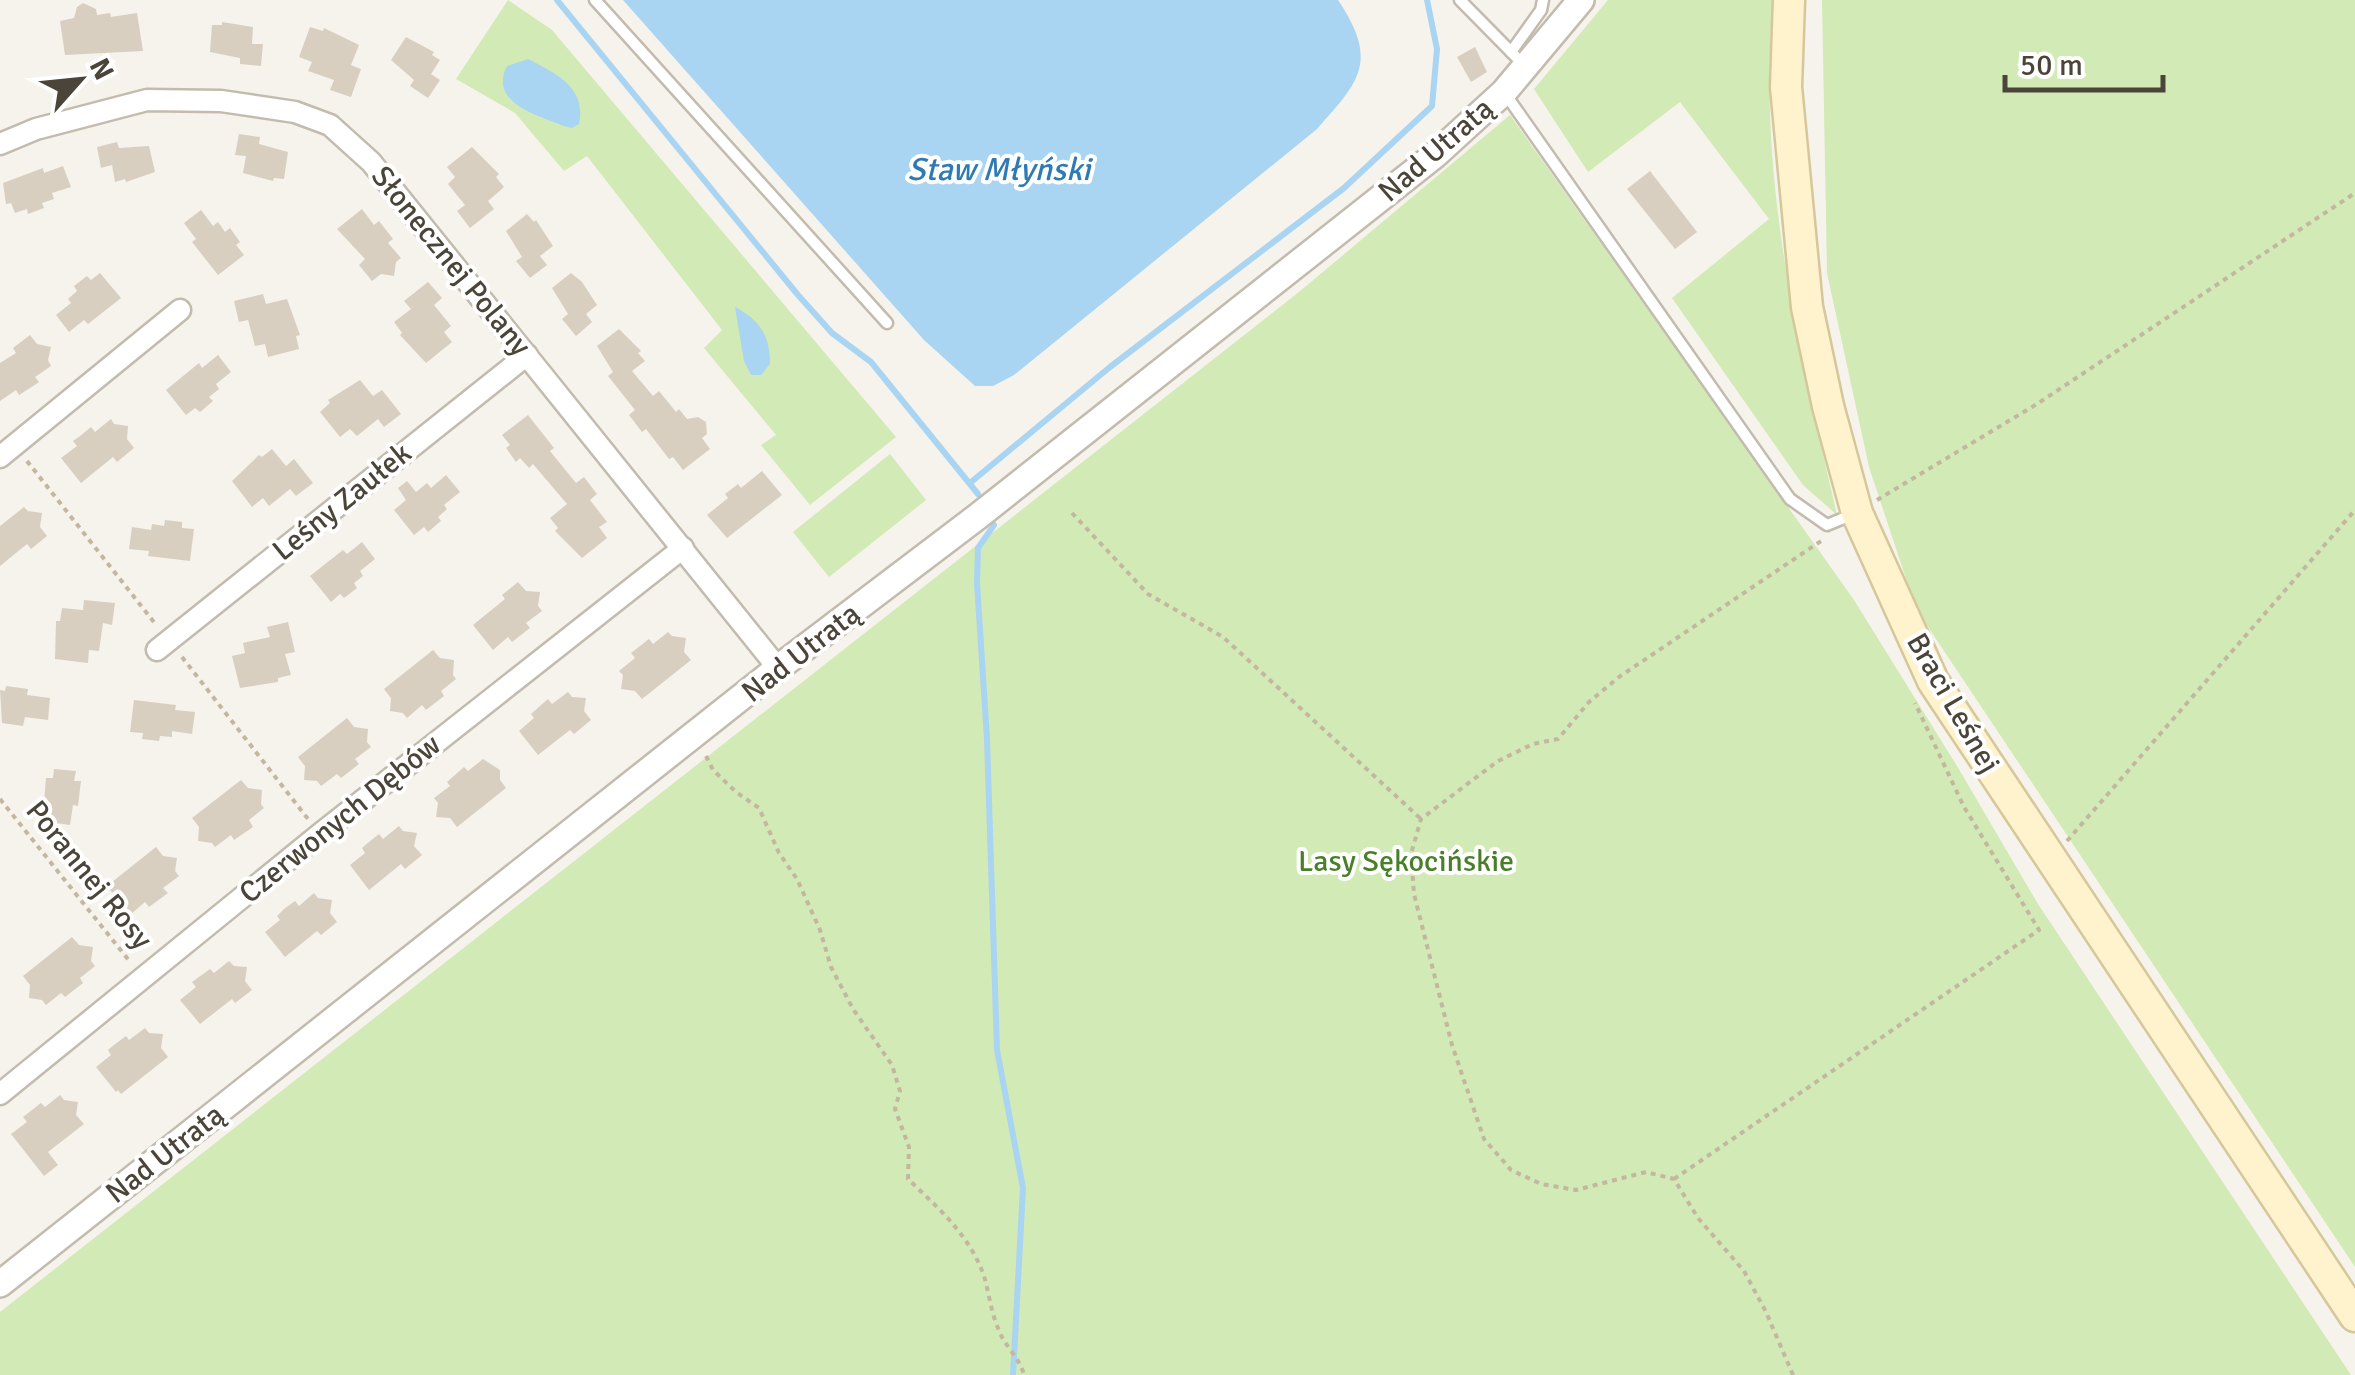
<svg xmlns="http://www.w3.org/2000/svg" width="2355" height="1375" viewBox="0 0 2355 1375" font-family="Signika,sans-serif">
	<style>
		.green { fill: #d2eab5 }
		.water { fill: #a9d4f2 }
		.lines { fill: none; stroke-linecap: round; stroke-linejoin: round }
		.stream { stroke: #a9d4f2; stroke-width: 6 }
		.building { fill: #d8cfc1 }
		.service-casing { stroke: #c2bbae; stroke-width: 15 }
		.minor-casing { stroke: #c2bbae; stroke-width: 25 }
		.tertiary-casing { stroke: #c2bbae; stroke-width: 30 }
		.secondary-casing { stroke: #d6c79b; stroke-width: 35 }
		.path { stroke: #c4b79f; stroke-width: 4; stroke-dasharray: 5 5; stroke-linecap: butt }
		.service { stroke: #fff; stroke-width: 10 }
		.minor { stroke: #fff; stroke-width: 20 }
		.tertiary { stroke: #fff; stroke-width: 25 }
		.secondary { stroke: #fff3cd; stroke-width: 30 }
		.labels { text-anchor: middle; dominant-baseline: central; stroke-width: 8; stroke-linejoin: round; paint-order: stroke }
		.street-label { font-size: 30px; fill: #4b4439; stroke: #fff }
		.park-label { font-size: 30px; fill: #4a7f2a; stroke: #fff }
		.water-label { font-size: 32px; font-style: italic; fill: #2e7ab2; stroke: #fff }
	</style>
	<rect width="100%" height="100%" fill="#f6f3ec"/>
	<g class="green">
		<path d="M508,0L552,30L896,437L810,505L761,445L776,435L704,348L722,330L587,156L564,171L515,113L456,79Z"/>
		<path d="M1608,0H1773C1757,177 1798,344 1837,515L1803,485L1672,298L1769,219L1680,102L1588,172L1534,89Z"/>
		<path d="M1822,0H2355V1267L1916,609L1869,467L1827,273Z"/>
		<path d="M1510,115L1854,600L1957,766L2038,904L2351,1375H0V1312L1299,292Z"/>
		<path d="M890,454L926,500L829,577L793,532Z"/>
	</g>
	<g class="water">
		<path d="M623,0H1338C1379,61 1360,81 1317,129L1014,375L993,386H975L924,340Z"/>
		<path d="M528,59C555,73 587,87 579,124L572,128L564,126C539,116 488,103 507,66Z"/>
		<path d="M735,307C760,320 770,336 770,364L761,375H751L744,361Z"/>
	</g>
	<g class="lines">
		<g class="stream">
			<path d="M557,0L798,295L832,333L871,362L978,494"/>
			<path d="M970,483L1110,367L1344,188L1432,106L1437,49L1427,0"/>
			<path d="M994,525L978,548L977,583L987,739L997,1050L1023,1188L1013,1375"/>
		</g>
	</g>
	<g class="building">
		<path d="M83,3L96,9L97,15L110,13L111,17L137,13L143,51L65,55L60,21L74,18L77,7Z"/>
		<path d="M222,22L253,27L252,44H263L261,66L240,64V58L210,52L212,25H222Z"/>
		<path d="M310,27L323,31L324,28L359,45L351,65L361,69L351,97L330,90L334,80L308,71L312,62L299,57Z"/>
		<path d="M406,37L434,52L432,55L440,60L431,74L440,80L428,98L410,86L414,80L391,60Z"/>
		<path d="M1475,47L1487,72L1471,82L1457,57Z"/>
		<path d="M239,134L260,137L259,144L288,152L284,179L274,178L273,181L243,173L246,156L235,155Z"/>
		<path d="M117,142L119,148L149,146L155,172L126,182L125,179L115,182L112,165L101,168L97,147Z"/>
		<path d="M472,147L499,174L496,177L504,187L488,201L494,209L470,228L457,211L465,205L448,184L455,177L447,167Z"/>
		<path d="M63,166L71,187L52,193L54,199L42,203L44,208L28,214L27,209L15,213L11,203L6,204L3,183L43,168L44,173Z"/>
		<path d="M1650,171L1697,232L1675,249L1627,189Z"/>
		<path d="M362,209L374,225L379,221L393,239L388,243L401,258L396,262L394,276L381,274L372,281L359,265L365,259L337,229Z"/>
		<path d="M201,210L213,226L218,222L225,232L230,228L240,242L236,245L244,255L218,275L192,242L196,239L184,223Z"/>
		<path d="M527,214L534,222L536,220L553,246L540,256L547,265L530,278L516,261L522,257L506,231Z"/>
		<path d="M100,273L121,298L88,324L84,320L69,332L56,315L71,303L68,299L77,291L74,286L87,276L91,280Z"/>
		<path d="M571,273L582,282L597,305L586,314L592,322L576,336L562,319L568,314L552,288Z"/>
		<path d="M428,282L442,298L434,305L451,326L444,332L452,342L426,363L400,335L402,333L394,322L411,309L404,301Z"/>
		<path d="M263,294L266,304L287,299L300,335L296,336L299,349L268,357L265,344L255,346L248,320L239,322L234,301Z"/>
		<path d="M619,329L641,351L638,353L645,361L632,371L653,396L659,391L676,412L679,409L687,419L698,417L706,422L707,434L702,438L710,449L683,470L673,457L669,459L646,429L642,432L629,415L635,410L608,376L613,372L597,346Z"/>
		<path d="M30,335L37,344L51,347L48,360L51,366L35,377L39,382L30,388L19,395L16,390L0,401V363L16,353L13,348Z"/>
		<path d="M218,355L231,372L216,384L219,389L209,397L213,401L200,412L195,408L186,415L166,390L199,363L202,368Z"/>
		<path d="M360,380L373,396L382,390L401,414L384,427L378,419L357,436L350,429L340,437L320,412L330,403L328,400Z"/>
		<path d="M528,415L554,448L550,451L576,483L584,477L597,494L590,500L607,522L599,527L607,538L582,558L555,531L558,528L550,518L567,504L533,464L529,468L520,458L516,462L506,448L510,445L502,435Z"/>
		<path d="M111,419L114,424L128,426L127,439L134,448L117,462L113,457L81,483L61,458L77,446L73,441L80,436L91,427L95,432Z"/>
		<path d="M272,449L286,466L294,459L313,483L296,496L290,489L269,506L263,498L252,507L232,481L259,455L262,457Z"/>
		<path d="M762,471L782,495L727,538L707,515L728,498L725,494L738,484L741,488Z"/>
		<path d="M446,475L460,492L444,505L447,509L438,517L441,521L428,532L424,527L414,535L394,510L406,500L398,488L407,481L416,492L427,483L431,488Z"/>
		<path d="M24,507L28,511L42,513L40,527L47,536L31,549L27,544L0,566V526Z"/>
		<path d="M165,520L182,522V528L194,529L190,561L148,556L149,551L129,549L132,527L151,530L152,524L164,526Z"/>
		<path d="M362,542L375,559L360,571L363,576L354,583L357,588L344,598L340,594L331,602L310,576L343,550L347,554Z"/>
		<path d="M518,582L526,591L540,592L538,606L542,611L526,623L530,628L512,642L508,637L493,650L473,625L505,599L502,595Z"/>
		<path d="M84,600L115,603L112,625L103,623L99,651L89,650L88,663L55,659L56,621H60L62,608L83,610Z"/>
		<path d="M288,622L295,652L285,654L291,675L278,678V682L240,688L232,656L245,653L243,643L270,637L267,627Z"/>
		<path d="M668,632L672,636L686,638L684,652L691,660L642,699L635,691L621,689L623,675L619,671L635,658L631,653L649,639L653,644Z"/>
		<path d="M433,650L440,658L454,660L453,675L456,679L441,691L444,696L426,710L422,705L407,718L403,713L390,711L391,698L384,689Z"/>
		<path d="M6,686L28,689L27,695L50,698L48,720L25,717L23,726L2,723L0,690L5,691Z"/>
		<path d="M568,692L572,697L586,698L584,711L591,720L574,734L570,730L538,755L519,731L534,718L531,714L548,699L552,704Z"/>
		<path d="M134,700L176,705L175,710L195,712L192,734L172,731V737L160,736L159,741L142,739L143,733L130,732Z"/>
		<path d="M347,718L354,727L368,729L367,742L371,747L355,759L359,764L341,778L337,774L321,786L317,781L304,780L305,766L298,757Z"/>
		<path d="M483,759L500,770V780L506,788L457,827L450,818L436,817L438,803L434,798L450,786L447,782L464,767L468,771Z"/>
		<path d="M54,769L76,771L74,781H81L78,806L73,805L70,825L49,822L51,803L44,802L46,778H53Z"/>
		<path d="M241,780L248,788L262,790L261,804L264,808L249,820L253,827L234,840L231,835L215,847L212,843L198,841L199,827L192,818Z"/>
		<path d="M399,826L403,831L417,833L414,846L422,855L405,869L401,864L369,890L350,865L365,853L362,848L369,842L379,834L383,839Z"/>
		<path d="M156,847L163,856L177,858L175,871L179,876L163,888L168,893L149,907L145,902L130,915L126,911L113,909L114,895L107,886Z"/>
		<path d="M314,893L318,898L332,900L330,913L337,922L321,935L317,931L285,957L265,932L280,920L277,916L284,909L295,901L299,906Z"/>
		<path d="M72,937L79,945L93,947L91,961L95,966L80,978L83,983L65,997L61,993L46,1005L42,1000L29,998L30,985L23,976Z"/>
		<path d="M229,961L234,966L247,967L245,981L252,990L235,1003L232,999L200,1024L180,1000L196,987L192,982L210,969L214,973Z"/>
		<path d="M145,1028L149,1033L163,1034L161,1048L168,1057L121,1094L118,1090L116,1092L96,1067L111,1055L108,1050L114,1045L126,1036L129,1040Z"/>
		<path d="M60,1095L64,1100L78,1102L76,1115L84,1124L48,1152L58,1165L44,1176L11,1134L27,1122L23,1117L41,1103L45,1107Z"/>
	</g>
	<g class="lines">
		<g class="service-casing">
			<g id="service">
				<path d="M595,0L887,323"/>
				<path d="M1460,0L1525,66"/>
				<path d="M1511,52L1541,10L1543,0"/>
				<path d="M1504,92L1790,499L1827,525L1856,513"/>
			</g>
		</g>
		<g class="minor-casing">
			<g id="minor">
				<path d="M0,144L36,129L147,100L221,101L295,112L330,125L371,162L778,668"/>
				<path d="M0,457L180,310"/>
				<path d="M157,650L527,355"/>
				<path d="M0,1094L320,834L683,548"/>
			</g>
		</g>
		<g class="tertiary-casing">
			<path id="tertiary" d="M0,1284L778,668L977,517L1435,155L1504,92L1581,0"/>
		</g>
		<g class="secondary-casing">
			<path id="secondary" d="M1789,0L1786,87L1807,307L1828,406L1857,513L1933,681L2355,1316"/>
		</g>
		<g class="path">
			<path d="M27,461L157,626"/>
			<path d="M1877,500L2037,404L2355,193"/>
			<path d="M1072,513L1148,594L1223,637L1421,819"/>
			<path d="M182,657L308,819"/>
			<path d="M706,756L713,770L736,792L759,808L779,853L797,879L820,930L831,967L853,1009L892,1065L900,1091L895,1109L909,1147L908,1179C938,1208 969,1234 984,1276C989,1293 991,1312 998,1328C1004,1346 1019,1356 1024,1375"/>
			<path d="M0,799L131,963"/>
			<path d="M2067,841L2355,510"/>
			<path d="M1674,1179L2039,930L1964,807L1915,703"/>
			<path d="M1793,1375L1766,1312L1744,1271L1698,1218L1674,1179L1646,1172L1576,1190L1541,1184L1511,1170L1484,1139L1452,1045L1414,894L1411,854L1421,819L1498,761L1533,744L1558,739L1589,702L1619,677L1821,541"/>
		</g>
		<use href="#service" class="service"/>
		<use href="#minor" class="minor"/>
		<use href="#tertiary" class="tertiary"/>
		<use href="#secondary" class="secondary"/>
	</g>
	<g class="labels">
		<g class="street-label">
			<text transform="translate(1436 150) rotate(-41)">Nad Utratą</text>
			<text transform="translate(451 261) rotate(51)">Słonecznej Polany</text>
			<text transform="translate(342 502) rotate(-39)">Leśny Zaułek</text>
			<text transform="translate(801 653) rotate(-38)">Nad Utratą</text>
			<text transform="translate(1953 703) rotate(60)">Braci Leśnej</text>
			<text transform="translate(340 819) rotate(-39)">Czerwonych Dębów</text>
			<text transform="translate(89 875) rotate(51)">Porannej Rosy</text>
			<text transform="translate(165 1154) rotate(-38)">Nad Utratą</text>
		</g>
		<g class="park-label">
			<text x="1406" y="861">Lasy Sękocińskie</text>
		</g>
		<g class="water-label">
			<text x="999" y="169">Staw Młyński</text>
		</g>
	</g>
	<g transform="translate(80 80) rotate(63)" stroke="#ffffff" stroke-width="8" paint-order="stroke">
	<path d="M0-8L18 38L0 25L-18 38Z" fill="#4b4439"/>
	<text y="-15" font-size="28" font-weight="bold" text-anchor="middle" fill="#4b4439">N</text>
	</g>
	<path d="M2005 75v15h158v-15" fill="none" stroke="#4b4439" stroke-width="5"/>
	<text x="2020" y="75" font-size="30" fill="#4b4439" stroke="#ffffff" stroke-width="8" paint-order="stroke">50 m</text>
</svg>
